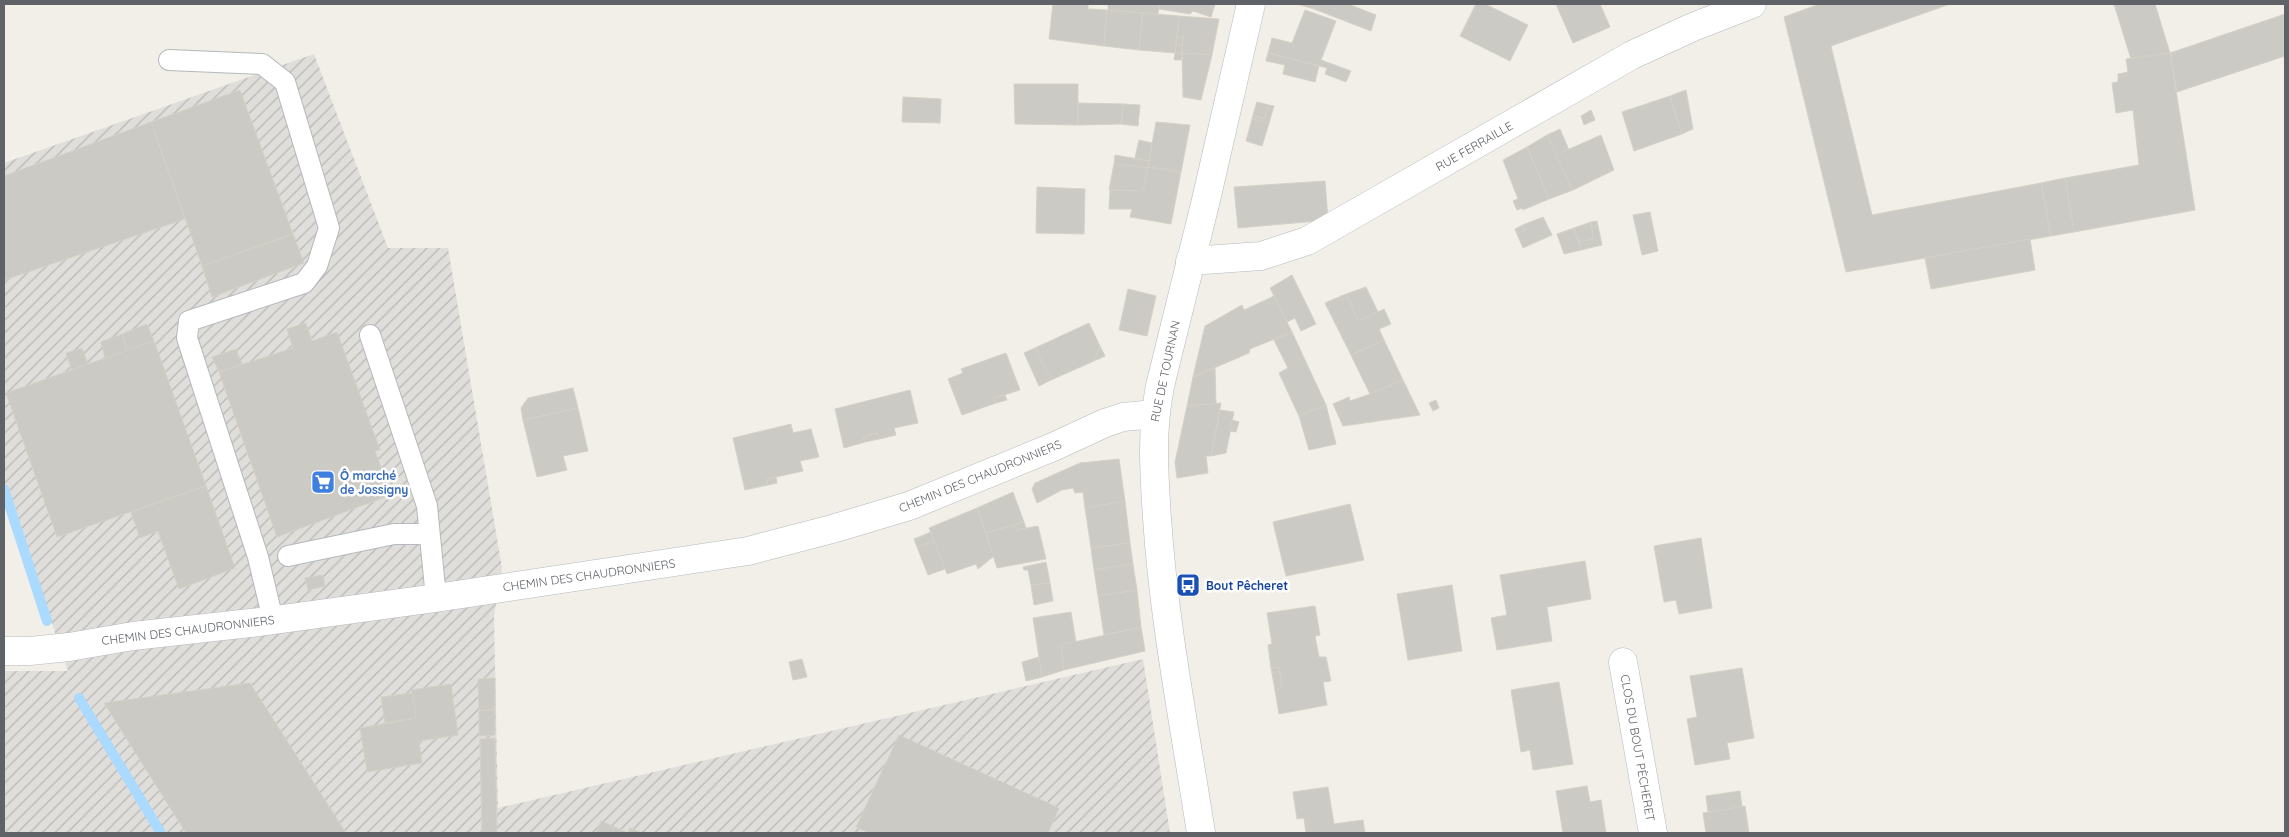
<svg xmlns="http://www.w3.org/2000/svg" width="2289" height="837" viewBox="0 0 2289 837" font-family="Quicksand,sans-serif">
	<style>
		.industrial { fill: url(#industrial-furrows) }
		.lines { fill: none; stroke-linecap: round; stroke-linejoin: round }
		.stream { stroke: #aadaff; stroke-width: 10 }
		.building { fill: #cccac5; stroke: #d6d1c6 }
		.service-casing { stroke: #b5b8bc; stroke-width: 22 }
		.minor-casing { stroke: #b5b8bc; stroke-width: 29 }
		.tertiary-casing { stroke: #b5b8bc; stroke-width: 29 }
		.service { stroke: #fff; stroke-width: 20 }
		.minor { stroke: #fff; stroke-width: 28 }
		.tertiary { stroke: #fff; stroke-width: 28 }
		.labels { text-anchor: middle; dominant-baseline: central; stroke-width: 5; stroke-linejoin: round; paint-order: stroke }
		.street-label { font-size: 12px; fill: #5f6368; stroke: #fff }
		.shop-label { font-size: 12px; font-weight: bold; fill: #366cbe; stroke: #fff; text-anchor: start }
		.transit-label { font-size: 12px; font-weight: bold; fill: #164399; stroke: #fff; text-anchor: start }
	</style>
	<defs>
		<pattern id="industrial-furrows" width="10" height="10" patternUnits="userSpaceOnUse" patternTransform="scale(1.25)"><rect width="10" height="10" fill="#e0deda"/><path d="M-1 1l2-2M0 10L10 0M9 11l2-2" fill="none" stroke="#b9b8b5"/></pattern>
	</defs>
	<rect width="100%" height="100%" fill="#f1efe8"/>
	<path class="industrial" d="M314,54L388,248H448L502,568L494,616L498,808L1143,659L1170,833H4V671H68L4,480V163Z"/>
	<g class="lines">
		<g class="stream">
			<path d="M4,489L47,621"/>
			<path d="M79,698L161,833"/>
		</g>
	</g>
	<g class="building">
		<path d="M1053,4H1088V9L1107,10L1104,46L1049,39Z"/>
		<path d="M1108,4H1159L1158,14L1108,10Z"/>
		<path d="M1160,4H1215L1211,17L1193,11L1190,14L1159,9Z"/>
		<path d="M1297,4H1315L1314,9Z"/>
		<path d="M1315,4H1348L1376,15L1371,31L1314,9Z"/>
		<path d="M1476,4H1485L1528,25L1510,61L1460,36Z"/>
		<path d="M1556,4H1600L1610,27L1573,43Z"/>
		<path d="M1820,4H1950L1831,46L1872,215L2041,183L2051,236L1846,272L1784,17Z"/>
		<path d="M2114,4H2155L2170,53L2131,59Z"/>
		<path d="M1107,10L1143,13L1139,50L1104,46Z"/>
		<path d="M1305,10L1336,21L1321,60L1351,71L1346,82L1325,74L1327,68L1268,53L1272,38L1292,43Z"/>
		<path d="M1143,13L1179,16L1175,53L1139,50Z"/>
		<path d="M2285,14V56L2177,92L2170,53Z"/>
		<path d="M1179,16L1219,19L1212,55L1182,53L1183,37L1177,36Z"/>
		<path d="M1177,36L1183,37L1182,45H1176Z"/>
		<path d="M1176,45H1182V53H1175Z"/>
		<path d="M1175,53H1182L1181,60H1174Z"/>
		<path d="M1182,53L1212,55L1201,100L1183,97Z"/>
		<path d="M1268,53L1319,66L1315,82L1283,74L1285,65L1266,61Z"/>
		<path d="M2170,53L2195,210L2074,232L2065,178L2139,165L2133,110L2116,113L2112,83L2118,82V74L2128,72L2126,59Z"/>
		<path d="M1014,84H1078V125L1015,124Z"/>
		<path d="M240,90L293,234L202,266L151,122Z"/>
		<path d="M1686,90L1693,129L1682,134L1670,96Z"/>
		<path d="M1670,96L1682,134L1634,151L1622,112Z"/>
		<path d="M903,97L941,99L940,123L902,122Z"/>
		<path d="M1257,102L1269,105L1264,119L1253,115Z"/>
		<path d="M1078,103L1123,104L1121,124L1078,125Z"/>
		<path d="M1123,104L1140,105L1138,126L1121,124Z"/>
		<path d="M1269,105L1274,106L1269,123L1252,119L1253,115L1264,119Z"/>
		<path d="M1591,110L1595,120L1584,125L1581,116Z"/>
		<path d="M1252,119L1269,123L1262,146L1246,141Z"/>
		<path d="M151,122L185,219L4,280V176Z"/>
		<path d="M1156,122L1190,125L1181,172L1148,167Z"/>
		<path d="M1560,129L1569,150L1556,155L1547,135Z"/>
		<path d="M1547,135L1573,190L1549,199L1527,147Z"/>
		<path d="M1601,135L1614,170L1573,190L1556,155Z"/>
		<path d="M1139,140L1152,143L1149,161L1135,158Z"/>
		<path d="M1527,147L1549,199L1523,210L1522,208L1517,210L1513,201L1518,199L1503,160Z"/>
		<path d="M1115,155L1149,161L1148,168L1114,164Z"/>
		<path d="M1114,164L1148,168L1143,191L1109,190Z"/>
		<path d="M1148,167L1181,172L1171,224L1130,217L1132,209H1109L1110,190L1143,191Z"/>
		<path d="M2065,178L2074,232L2051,236L2041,183Z"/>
		<path d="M1325,181L1328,220L1238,228L1234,187Z"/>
		<path d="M1037,187L1085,189L1084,234L1036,233Z"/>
		<path d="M1650,212L1658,251L1642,255L1633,215Z"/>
		<path d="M1543,217L1552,235L1523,248L1517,234L1525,230L1523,225Z"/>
		<path d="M1597,221L1602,245L1581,250L1579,242L1593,239L1591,222Z"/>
		<path d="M1591,222L1593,239L1579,242L1574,228Z"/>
		<path d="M1523,225L1525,230L1517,234L1515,229Z"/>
		<path d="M1574,228L1581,250L1564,254L1557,234Z"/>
		<path d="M293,234L304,263L212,297L202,266Z"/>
		<path d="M2030,239L2035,270L1931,289L1925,258Z"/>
		<path d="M1292,275L1316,324L1301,331L1295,318L1287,322L1270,288Z"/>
		<path d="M1366,287L1378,312L1359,321L1346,294Z"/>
		<path d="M1128,289L1156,296L1147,336L1119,330Z"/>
		<path d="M1346,294L1359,321L1384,309L1391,324L1379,329L1384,340L1351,355L1325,303Z"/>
		<path d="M1274,296L1292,332L1250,349L1249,353L1193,377L1205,326L1242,305L1244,310Z"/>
		<path d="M306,323L312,341L337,332L380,450L375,451L391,495L277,537L219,372L293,348L287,329Z"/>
		<path d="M1089,323L1100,346L1094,361L1051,380L1035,348Z"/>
		<path d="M147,324L154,341L127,351L122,334Z"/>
		<path d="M1292,332L1326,405L1299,416L1279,373L1288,368L1274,340Z"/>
		<path d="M122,334L127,351L105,358L101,342Z"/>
		<path d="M1384,340L1403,380L1370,394L1351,355Z"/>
		<path d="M154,341L206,486L57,537L6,393Z"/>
		<path d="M1100,346L1105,356L1094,361Z"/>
		<path d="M82,348L88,364L72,370L66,353Z"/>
		<path d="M1035,348L1051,380L1039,386L1024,353Z"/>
		<path d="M236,349L242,364L219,372L212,357Z"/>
		<path d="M1006,353L1020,390L994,398L996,403L962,415L948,379L963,373L961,369Z"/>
		<path d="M1215,368L1216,404L1187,406L1193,377Z"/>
		<path d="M1403,380L1420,415L1343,426L1333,404L1349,397L1350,401L1370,394Z"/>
		<path d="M573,388L578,408L523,420L521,408L528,398Z"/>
		<path d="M910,390L918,423L894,428L896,435L879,439L877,433L863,437L865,442L844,448L835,409Z"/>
		<path d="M1005,395L1007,400L996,403L994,398Z"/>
		<path d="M1436,400L1439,408L1433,411L1429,403Z"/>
		<path d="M1221,403L1211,456H1206L1208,473L1177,478L1175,462L1187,406Z"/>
		<path d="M1326,405L1336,444L1309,450L1299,416Z"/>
		<path d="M578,408L588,451L563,456L567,470L537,477L523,420Z"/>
		<path d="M1220,410L1234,412L1226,453L1211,456Z"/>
		<path d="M1232,420L1239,422L1236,432L1230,431Z"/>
		<path d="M791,424L793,433L811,429L819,457L800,461L803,471L767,479L768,485L745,490L733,438Z"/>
		<path d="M877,433L879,439L865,442L863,437Z"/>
		<path d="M1119,459L1125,501L1085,508L1083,492L1075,493L1073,488L1062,490L1037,503L1032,489L1035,483L1080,463Z"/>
		<path d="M776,477L777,483L768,485L767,479Z"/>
		<path d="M206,486L235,568L179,589L158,531L140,538L131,512Z"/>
		<path d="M1013,492L1024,522L986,533L977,508Z"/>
		<path d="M1125,501L1130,543L1091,548L1085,508Z"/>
		<path d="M1350,504L1364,560L1286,576L1273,522Z"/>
		<path d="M977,508L994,556L978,569L976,564L947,574L929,528Z"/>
		<path d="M1024,522L1026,528L1016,530L1014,525Z"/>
		<path d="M1014,525L1016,530L1038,526L1046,559L997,568L986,533Z"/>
		<path d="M931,532L934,541L917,547L914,539Z"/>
		<path d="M1701,538L1712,608L1679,614L1676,600L1664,602L1654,546Z"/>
		<path d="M934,541L945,569L928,575L917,547Z"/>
		<path d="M1130,543L1133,564L1094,570L1091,548Z"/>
		<path d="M1585,561L1591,599L1547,607L1552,641L1497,650L1491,618L1507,615L1500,575Z"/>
		<path d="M1046,562L1050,583L1031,585L1028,570H1024L1023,567Z"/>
		<path d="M1133,564L1137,590L1098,596L1094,570Z"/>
		<path d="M323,575L325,586L308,590L305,578Z"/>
		<path d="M1050,583L1053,601L1034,605L1031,585Z"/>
		<path d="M1452,585L1462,651L1408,660L1397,594Z"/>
		<path d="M1137,590L1141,627L1104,635L1098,596Z"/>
		<path d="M1315,606L1320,635L1315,636L1319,657H1326L1331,681L1323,682L1327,705L1279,714L1275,690L1282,688L1279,667L1271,668L1268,645L1272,644L1267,613Z"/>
		<path d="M1071,612L1076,642L1061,645L1064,670L1042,677L1033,618Z"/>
		<path d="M1141,627L1145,651L1064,670L1061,645Z"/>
		<path d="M1039,657L1042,677L1026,681L1022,662Z"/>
		<path d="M802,659L807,677L793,680L789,662Z"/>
		<path d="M1279,667L1282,688L1275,690L1271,668Z"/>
		<path d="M1742,668L1754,738L1727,743L1730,759L1695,765L1687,719L1697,717L1690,676Z"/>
		<path d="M495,678V709L479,711L478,679Z"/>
		<path d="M1559,682L1573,764L1533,770L1530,750L1521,752L1511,690Z"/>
		<path d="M250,683L346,833H186L104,703Z"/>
		<path d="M451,684L458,735L419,741L422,763L367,772L360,728L416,718L411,690Z"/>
		<path d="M412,693L416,718L385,723L381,697Z"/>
		<path d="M495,709V735L479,736V711Z"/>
		<path d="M899,735L1059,808L1048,833H869L856,827Z"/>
		<path d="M495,738L497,833H482L480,739Z"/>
		<path d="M1587,786L1590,802L1601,800L1606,833H1563L1556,791Z"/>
		<path d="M1328,787L1334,824L1363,820L1365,833H1306L1304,818L1297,819L1293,792Z"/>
		<path d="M1740,791L1742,807L1708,812L1706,796Z"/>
		<path d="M1745,806L1749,833H1706L1703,813Z"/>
		<path d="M601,821L628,833L630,828L642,833H596Z"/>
	</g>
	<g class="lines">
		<g class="service-casing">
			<g id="service">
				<path d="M169,60L262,64L285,82L329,228L317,266L304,283L189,321L187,338L258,557L273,620"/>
				<path d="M370,335L427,506L436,598"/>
				<path d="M288,556L394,534H429"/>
			</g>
		</g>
		<g class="minor-casing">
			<g id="minor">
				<path d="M1190,261L1261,256L1307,241L1632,55L1693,27L1752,4"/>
				<path d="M4,651H30L69,647L133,636L260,622L436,598L748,551L832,529L909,506L1053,447L1105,423L1123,417L1155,414"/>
				<path d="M1623,662L1653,833"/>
			</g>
		</g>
		<g class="tertiary-casing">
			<path id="tertiary" d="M1201,833C1185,729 1164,624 1157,518C1154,471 1151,433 1160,386L1206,200L1251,4"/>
		</g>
		<use href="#service" class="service"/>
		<use href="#minor" class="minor"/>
		<use href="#tertiary" class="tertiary"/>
	</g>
	<defs>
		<g id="supermarket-square" transform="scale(1.25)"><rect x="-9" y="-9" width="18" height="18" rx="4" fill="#3f7fe0" stroke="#fff"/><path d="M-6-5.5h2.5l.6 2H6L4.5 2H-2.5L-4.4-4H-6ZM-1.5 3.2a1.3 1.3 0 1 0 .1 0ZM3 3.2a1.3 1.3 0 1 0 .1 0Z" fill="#fff"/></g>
		<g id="bus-square" transform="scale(1.25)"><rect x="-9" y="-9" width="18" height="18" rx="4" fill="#1a4fb4" stroke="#fff"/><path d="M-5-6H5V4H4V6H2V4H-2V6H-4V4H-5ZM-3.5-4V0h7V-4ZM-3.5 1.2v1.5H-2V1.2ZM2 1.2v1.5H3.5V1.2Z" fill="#fff"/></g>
	</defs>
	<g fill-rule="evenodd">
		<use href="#supermarket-square" x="323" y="482"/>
		<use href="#bus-square" x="1188" y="585"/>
	</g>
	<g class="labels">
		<g class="street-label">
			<text transform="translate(1474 146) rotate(-30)">RUE FERRAILLE</text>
			<text transform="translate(1165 371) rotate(-78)">RUE DE TOURNAN</text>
			<text transform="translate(980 476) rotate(-22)">CHEMIN DES CHAUDRONNIERS</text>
			<text transform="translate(589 575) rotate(-8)">CHEMIN DES CHAUDRONNIERS</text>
			<text transform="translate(188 630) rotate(-7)">CHEMIN DES CHAUDRONNIERS</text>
			<text transform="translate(1638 748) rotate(80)">CLOS DU BOUT PÈCHERET</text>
		</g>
		<g class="shop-label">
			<text x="340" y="475">Ô marché<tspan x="340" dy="14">de Jossigny</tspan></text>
		</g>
		<g class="transit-label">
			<text x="1206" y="585">Bout Pêcheret</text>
		</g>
	</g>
	<rect width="2289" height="837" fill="none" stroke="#5f6368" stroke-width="10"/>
</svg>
